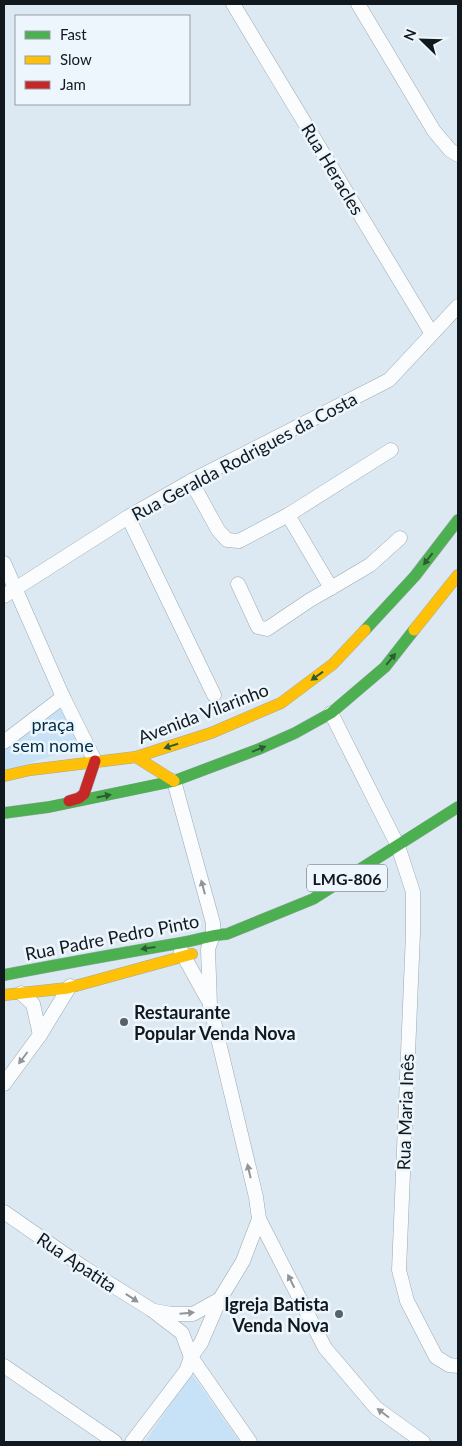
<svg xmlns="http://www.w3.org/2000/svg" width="462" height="1446" viewBox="0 0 462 1446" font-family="Lato,sans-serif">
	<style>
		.green { fill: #c7e2f7 }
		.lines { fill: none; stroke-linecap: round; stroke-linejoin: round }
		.street-casing { stroke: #9ea8ae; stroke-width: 15 }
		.fast-casing { stroke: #9ea8ae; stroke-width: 12 }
		.slow-casing { stroke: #9ea8ae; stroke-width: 12 }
		.jam-casing { stroke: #9ea8ae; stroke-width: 12 }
		.street { stroke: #fafcfd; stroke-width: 14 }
		.fast { stroke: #4caf50; stroke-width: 11 }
		.slow { stroke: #ffc107; stroke-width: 11 }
		.jam { stroke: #c62828; stroke-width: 11 }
		.oneway { fill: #2c5c34 }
		.oneway2 { fill: #919599 }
		.poi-dot { fill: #586168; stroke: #edf6fc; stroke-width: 2 }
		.labels { text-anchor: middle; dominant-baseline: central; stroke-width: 5; stroke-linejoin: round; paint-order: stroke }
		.shield { fill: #edf6fc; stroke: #535b61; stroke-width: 1 }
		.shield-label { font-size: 16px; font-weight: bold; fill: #11181e }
		.street-label { font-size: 18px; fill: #11181e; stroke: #edf6fc }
		.park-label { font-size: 18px; fill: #002d48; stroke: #edf6fc }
		.poi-label { font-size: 18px; font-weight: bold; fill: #11181e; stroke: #edf6fc; text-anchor: start }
	</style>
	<rect width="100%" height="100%" fill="#dde9f2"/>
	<g class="green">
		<path d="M62,702L80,746L4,772V745Z"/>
		<path d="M191,1373L240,1442H145Z"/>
	</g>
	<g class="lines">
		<g class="street-casing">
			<g id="street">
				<path d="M233,4L432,334"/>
				<path d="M358,4L434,131L450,150L458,155"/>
				<path d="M191,481L218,530L227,540L239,541L288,515L391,450"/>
				<path d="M128,517L214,695"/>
				<path d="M4,563L63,697L95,761"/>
				<path d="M238,584L258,627L267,629L310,600L331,588L288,515"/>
				<path d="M331,588L370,565L400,538"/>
				<path d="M4,596L128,517L191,481L389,380L458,306"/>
				<path d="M331,713L398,846L413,892V933L399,1270L407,1301L436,1357L449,1365L458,1366"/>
				<path d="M4,742L63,697"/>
				<path d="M174,781L213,923V935L208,949L210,1005L256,1197L259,1219L325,1348L376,1408L423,1442"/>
				<path d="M181,951L207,998"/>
				<path d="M21,993L33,1004L40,1035"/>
				<path d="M4,1084L40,1035L70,986"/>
				<path d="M4,1212L83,1267L152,1310L182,1333L191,1357L250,1442"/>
				<path d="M155,1311L171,1314H193L220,1299"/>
				<path d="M4,1366L115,1442"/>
				<path d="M132,1442L186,1371L191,1357L201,1343L220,1299L243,1261L259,1219"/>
			</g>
		</g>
		<g class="fast-casing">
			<g id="fast">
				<path d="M365,630L415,576L458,520"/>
				<path d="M4,813L49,807L174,781L259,749L295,733L331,713L385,667L414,630"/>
				<path d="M4,975C61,964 117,954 174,944C192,942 209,935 227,934L313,899L458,807"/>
			</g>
		</g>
		<g class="slow-casing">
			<g id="slow">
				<path d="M414,630L458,575"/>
				<path d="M136,757L174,781"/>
				<path d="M4,776L30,770L136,757L211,733L281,703L333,664L365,630"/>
				<path d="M4,995L68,988L192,954"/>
			</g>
		</g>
		<g class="jam-casing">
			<path id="jam" d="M69,801L79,798L84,794L95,761"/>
		</g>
		<use href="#street" class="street"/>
		<use href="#fast" class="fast"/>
		<use href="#slow" class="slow"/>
		<use href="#jam" class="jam"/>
	</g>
	<defs><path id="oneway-solid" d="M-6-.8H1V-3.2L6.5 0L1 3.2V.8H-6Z" transform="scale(1.25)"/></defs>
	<g class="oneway">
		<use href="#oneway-solid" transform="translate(428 559) rotate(128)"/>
		<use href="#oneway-solid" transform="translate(391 659) rotate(-51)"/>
		<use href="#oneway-solid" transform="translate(317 676) rotate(144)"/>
		<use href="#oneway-solid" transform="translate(171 746) rotate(162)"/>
		<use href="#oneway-solid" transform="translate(259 749) rotate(-22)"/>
		<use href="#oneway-solid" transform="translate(104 796) rotate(-11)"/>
		<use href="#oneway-solid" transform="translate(148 948) rotate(172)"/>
	</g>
	<g class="oneway2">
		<use href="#oneway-solid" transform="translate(203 887) rotate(-105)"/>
		<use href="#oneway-solid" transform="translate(23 1058) rotate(127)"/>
		<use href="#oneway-solid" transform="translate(249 1171) rotate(-103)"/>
		<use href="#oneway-solid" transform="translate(291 1281) rotate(-117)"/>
		<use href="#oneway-solid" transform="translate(132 1298) rotate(33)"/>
		<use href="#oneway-solid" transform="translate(187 1313) rotate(-5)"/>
		<use href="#oneway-solid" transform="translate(383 1413) rotate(-143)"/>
	</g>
	<g class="poi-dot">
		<circle cx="124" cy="1022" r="5"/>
		<circle cx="339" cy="1314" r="5"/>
	</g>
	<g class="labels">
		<rect class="shield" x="307" y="864.5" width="80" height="27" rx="4"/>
		<g class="shield-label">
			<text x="347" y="878">LMG-806</text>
		</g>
		<g class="street-label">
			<text transform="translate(333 169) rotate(59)">Rua Heracles</text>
			<text transform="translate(244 456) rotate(-28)">Rua Geralda Rodrigues da Costa</text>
			<text transform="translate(203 713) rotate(-21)">Avenida Vilarinho</text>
			<text transform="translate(112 937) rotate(-11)">Rua Padre Pedro Pinto</text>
			<text transform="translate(405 1112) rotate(-88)">Rua Maria Inês</text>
			<text transform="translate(77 1262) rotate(34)">Rua Apatita</text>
		</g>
		<g class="park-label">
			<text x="53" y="724">praça<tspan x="53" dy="21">sem nome</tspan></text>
		</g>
		<g class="poi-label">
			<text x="134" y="1012">Restaurante<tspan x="134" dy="21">Popular Venda Nova</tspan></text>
			<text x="329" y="1304" text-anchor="end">Igreja Batista<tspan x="329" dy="21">Venda Nova</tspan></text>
		</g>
	</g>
	<rect width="462" height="1446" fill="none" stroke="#11181e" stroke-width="10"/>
	<rect x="15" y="15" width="175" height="90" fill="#edf6fc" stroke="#959da3"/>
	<rect x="25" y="31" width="25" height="8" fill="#4caf50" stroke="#959da3"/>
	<text x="60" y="40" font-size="15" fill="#11181e">Fast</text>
	<rect x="25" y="56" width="25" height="8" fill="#ffc107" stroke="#959da3"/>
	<text x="60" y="65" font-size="15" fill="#11181e">Slow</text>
	<rect x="25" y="81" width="25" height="8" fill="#c62828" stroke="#959da3"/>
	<text x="60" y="90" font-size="15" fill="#11181e">Jam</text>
	<g transform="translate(422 40) rotate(293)" stroke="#edf6fc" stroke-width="4" paint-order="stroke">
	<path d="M0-4L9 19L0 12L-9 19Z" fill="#11181e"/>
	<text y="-8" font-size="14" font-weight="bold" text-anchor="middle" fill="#11181e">N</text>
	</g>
</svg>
